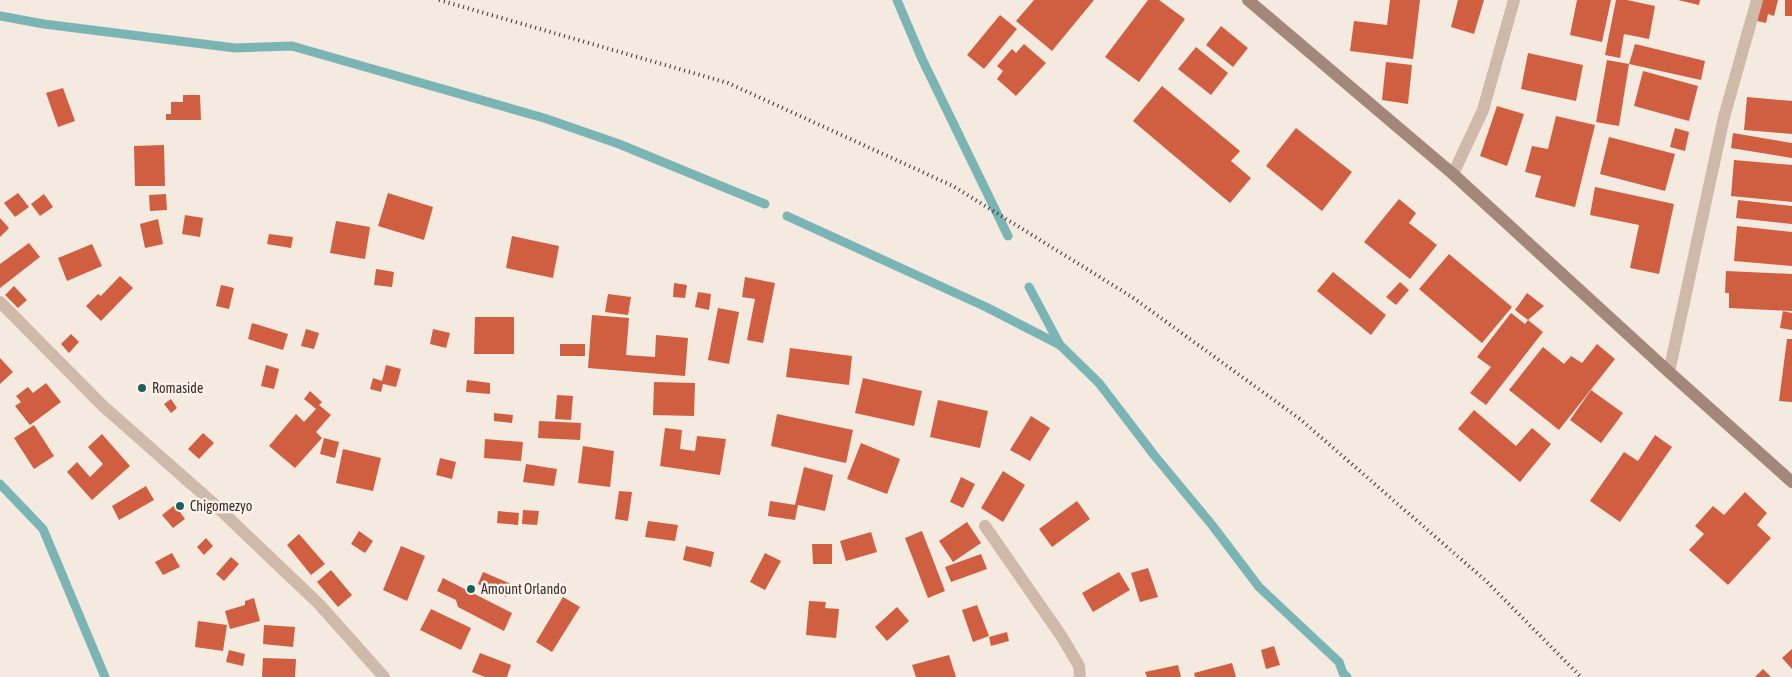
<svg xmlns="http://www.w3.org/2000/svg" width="1792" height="677" font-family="'Asap Condensed',sans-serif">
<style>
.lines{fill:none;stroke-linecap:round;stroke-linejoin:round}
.stream{stroke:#7ab4b5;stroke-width:9}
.building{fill:#d05f41}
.street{stroke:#cfb9a9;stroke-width:12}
.secondary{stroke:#a3877a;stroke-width:12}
.rail{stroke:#3b2e29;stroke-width:4;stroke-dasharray:1 4;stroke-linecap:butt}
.poi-dot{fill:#1a5f61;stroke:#fcf4ec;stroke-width:2}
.labels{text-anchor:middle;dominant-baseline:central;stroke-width:5;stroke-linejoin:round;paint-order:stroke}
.poi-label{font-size:14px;fill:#3b2e29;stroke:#fcf4ec;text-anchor:start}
</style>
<rect width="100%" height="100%" fill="#f5eadf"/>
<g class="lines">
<g class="stream">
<polyline points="897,0 922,59 1008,236"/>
<polyline points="0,16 44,24 235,48 292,46 544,118 619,144 765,204"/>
<polyline points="787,216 986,307 1060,345"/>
<polyline points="1029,287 1060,345 1099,383 1154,455 1212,525 1259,587 1339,662 1343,673 1347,677"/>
<polyline points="0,484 43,529 105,677"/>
</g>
</g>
<g class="building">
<polygon points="1034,0 1094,0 1052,51 1016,21"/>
<polygon points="1148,0 1159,0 1185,19 1139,82 1105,57"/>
<polygon points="1390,0 1420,0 1413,59 1350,51 1354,21 1387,25"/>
<polygon points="1458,0 1484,0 1474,34 1451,27"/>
<polygon points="1577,0 1611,0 1602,42 1570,35"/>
<polygon points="1616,0 1627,0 1655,6 1649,39 1624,34 1620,58 1605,55"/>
<polygon points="1678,0 1700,0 1699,5"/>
<polygon points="1761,0 1778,0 1774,16 1768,14 1766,23 1757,21"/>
<rect x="1785" y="0" width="7" height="16"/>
<polygon points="1000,15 1017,29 984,69 967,55"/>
<polygon points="1221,26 1248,48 1233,67 1206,45"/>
<polygon points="1024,44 1046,63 1016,96 997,79 1003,71 997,66 1012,49 1016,53"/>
<polygon points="1635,44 1705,61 1701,80 1629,64"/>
<polygon points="1196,47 1228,73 1211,95 1178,69"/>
<polygon points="1528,53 1583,65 1576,101 1521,89"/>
<polygon points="1607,60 1629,64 1619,126 1596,122"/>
<polygon points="1386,62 1412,65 1408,104 1382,100"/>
<polygon points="1643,71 1698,86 1689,121 1634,106"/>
<polygon points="1162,86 1240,151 1231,161 1251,178 1230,203 1133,121"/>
<polygon points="63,88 75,121 58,127 46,93"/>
<polygon points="183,95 200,95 201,120 166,120 166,114 171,114 171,102 183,102"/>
<polygon points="1747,97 1792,101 1792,134 1744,130"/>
<polygon points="1497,106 1524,114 1507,166 1480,156"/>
<polygon points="1556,116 1595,125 1575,207 1535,197 1541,176 1525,172 1532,146 1548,149"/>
<polygon points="1296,128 1352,172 1322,211 1266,166"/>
<polygon points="1675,128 1689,132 1685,151 1670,147"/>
<polygon points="1733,133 1792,143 1792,158 1731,148"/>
<polygon points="1609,137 1675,154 1665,191 1600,174"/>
<polygon points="164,145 165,186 135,186 134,146"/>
<polygon points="1734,160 1792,165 1792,202 1731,196"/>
<polygon points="1595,187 1674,204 1659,274 1630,268 1639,225 1590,215"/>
<polygon points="18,193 29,207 15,217 4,203"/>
<polygon points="388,193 433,207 424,240 378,226"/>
<polygon points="44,194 53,207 40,216 31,204"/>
<polygon points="166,194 167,210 150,211 149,195"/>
<polygon points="1399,199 1416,213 1409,223 1437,245 1410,279 1364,242"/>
<polygon points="1738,200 1792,206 1792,224 1736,218"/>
<polygon points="185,215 203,218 200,237 182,234"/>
<polygon points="0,218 9,228 0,237"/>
<polygon points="158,219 163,244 145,248 140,224"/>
<polygon points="336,221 370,227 365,259 330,253"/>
<polygon points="1737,226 1792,232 1792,266 1734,261"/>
<polygon points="269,234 293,237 291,248 267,244"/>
<polygon points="512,236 559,246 553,278 506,268"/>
<polygon points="29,243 40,257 0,288 0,264"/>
<polygon points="92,244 102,266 67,281 58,258"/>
<polygon points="1449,254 1512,307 1482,343 1419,289"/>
<polygon points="376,269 394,272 392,287 374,285"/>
<polygon points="1726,271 1792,274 1792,311 1729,308 1729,293 1725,293"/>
<polygon points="1333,272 1386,315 1371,335 1317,291"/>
<polygon points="120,276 133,288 101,321 86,306 98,294 101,296"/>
<polygon points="745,277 775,283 763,343 747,340 755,299 742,297"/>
<polygon points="1400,282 1409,290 1396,305 1386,297"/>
<polygon points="674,283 687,285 685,298 673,297"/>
<polygon points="221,285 234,288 229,309 216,306"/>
<polygon points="14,286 27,300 18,308 5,295"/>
<polygon points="698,292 711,294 709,310 695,307"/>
<polygon points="1527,293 1544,306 1528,320 1515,310"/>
<polygon points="608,294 631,297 628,315 605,312"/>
<polygon points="718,308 739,312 729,364 708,360"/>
<polygon points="1783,311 1792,313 1792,330 1780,328"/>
<polygon points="1511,313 1525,324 1528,320 1543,332 1486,405 1470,393 1491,367 1477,357"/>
<polygon points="592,315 629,318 626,355 655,357 656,335 688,338 685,376 588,368"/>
<polygon points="475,317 514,317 514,354 474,354"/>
<polygon points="252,323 288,334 283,350 248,339"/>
<polygon points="306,329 319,333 314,349 301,346"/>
<polygon points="433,329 450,333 446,348 430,344"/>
<polygon points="71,334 79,342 69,353 61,344"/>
<polygon points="1787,339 1792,339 1792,402 1779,401"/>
<rect x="560" y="344" width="25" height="12"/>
<polygon points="1597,344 1615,359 1559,430 1509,390 1543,347 1564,364 1571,356 1582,363"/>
<polygon points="790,348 852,356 849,385 786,377"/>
<polygon points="0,358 13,372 0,384"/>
<polygon points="266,365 279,369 274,389 261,386"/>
<polygon points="386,365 401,369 396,387 383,384 381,392 370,389 373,378 382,381"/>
<polygon points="863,378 922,391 914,426 855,413"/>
<polygon points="467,380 490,383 490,394 466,392"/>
<polygon points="654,382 695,383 694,416 653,415"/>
<polygon points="46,383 61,402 30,425 15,406 21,402 16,396 28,387 33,393"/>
<polygon points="1591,390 1623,413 1601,443 1570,420"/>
<polygon points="310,391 322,402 319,405 331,415 316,432 322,438 295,468 269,446 296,414 304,422 316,409 304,399"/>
<polygon points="557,395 573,396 571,420 555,419"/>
<polygon points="171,399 177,408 171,413 164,404"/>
<polygon points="938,400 988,411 980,448 930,437"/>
<polygon points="1474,410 1516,446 1532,428 1551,444 1520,482 1458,429"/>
<polygon points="494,413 513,415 512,423 494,421"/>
<polygon points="777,414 853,430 846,463 771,446"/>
<polygon points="1031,416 1050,428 1030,461 1010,450"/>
<polygon points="539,421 581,423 580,440 538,438"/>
<polygon points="34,425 54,456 34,469 14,438"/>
<polygon points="665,428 682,430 680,449 695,451 697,436 726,439 720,475 660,466"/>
<polygon points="203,433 214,443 199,459 188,449"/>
<polygon points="102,434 130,466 92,500 67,472 77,462 90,477 103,464 88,447"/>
<polygon points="1655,435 1672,447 1620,522 1590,501 1624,452 1638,461"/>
<polygon points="324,438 339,442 335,458 320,454"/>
<polygon points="485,439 523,442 521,461 484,458"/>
<polygon points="861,443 900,459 887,494 847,479"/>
<polygon points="583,446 614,451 610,487 578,483"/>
<polygon points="343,449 381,458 373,491 336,483"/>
<polygon points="440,458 456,462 452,479 436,475"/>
<polygon points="526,464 557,469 554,486 523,482"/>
<polygon points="804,467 833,475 825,511 798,505 795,520 768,516 770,501 795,505"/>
<polygon points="1003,471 1025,485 1003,522 981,508"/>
<polygon points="961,477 975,484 963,508 950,502"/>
<polygon points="146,486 154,500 119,520 112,506"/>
<polygon points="619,491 632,492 628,521 615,519"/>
<polygon points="1745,492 1767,513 1757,525 1771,538 1728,585 1689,550 1704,534 1695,526 1713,506 1724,515"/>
<polygon points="1077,501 1090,519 1052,547 1039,529"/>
<polygon points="175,505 185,519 173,528 162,515"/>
<polygon points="523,510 539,511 537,525 522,524"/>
<polygon points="498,511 519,513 518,525 497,523"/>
<polygon points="648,521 678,525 675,541 645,537"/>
<polygon points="967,522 981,543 953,562 939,541"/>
<polygon points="359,531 373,541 365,553 351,544"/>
<polygon points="922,531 945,591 928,598 905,538"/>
<polygon points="871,532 877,552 846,561 840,541"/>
<polygon points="299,534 325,564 311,575 287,545"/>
<polygon points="206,538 213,546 204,555 197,547"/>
<polygon points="812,544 832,544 832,564 813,564"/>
<polygon points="401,546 425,556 407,601 383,590"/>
<polygon points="686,546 714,552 711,567 683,560"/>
<polygon points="172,553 180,567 163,575 155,562"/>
<polygon points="765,553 781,561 765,590 750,582"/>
<polygon points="981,554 987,569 951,582 945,567"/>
<polygon points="231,557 239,564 224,581 216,574"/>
<polygon points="1148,568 1158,597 1140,602 1131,573"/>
<polygon points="331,570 352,595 338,607 317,582"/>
<polygon points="483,572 511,584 506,597 478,584"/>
<polygon points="1119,572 1130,590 1093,612 1082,593"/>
<polygon points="443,578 512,613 504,631 458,607 456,600 437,591"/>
<polygon points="563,597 580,607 552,652 536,642"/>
<polygon points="254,598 260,621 230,629 225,611 245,605 245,601"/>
<polygon points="809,601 826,602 825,608 839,609 836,638 806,635"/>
<polygon points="977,605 989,636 973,642 962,610"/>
<polygon points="897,607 909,621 887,641 875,627"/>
<polygon points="431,609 471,628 461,650 420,630"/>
<polygon points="198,621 227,625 223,651 195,647"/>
<polygon points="264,625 295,627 293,647 263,644"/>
<polygon points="1007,632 1009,641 991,646 989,637"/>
<polygon points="1274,646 1280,665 1266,669 1261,650"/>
<polygon points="1792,649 1792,669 1782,658"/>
<polygon points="229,650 245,654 243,666 226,662"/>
<polygon points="480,653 511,665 507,677 485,677 472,672"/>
<polygon points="949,655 956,677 916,677 912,665"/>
<polygon points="263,658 296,659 295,677 262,677"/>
<polygon points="1232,663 1236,677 1195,677 1194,673"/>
<polygon points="1178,665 1181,677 1147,677 1145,672"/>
<polygon points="1763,669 1771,677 1755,677"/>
</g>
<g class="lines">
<g class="street">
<polyline points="1453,174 1483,110 1514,0"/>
<polyline points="0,302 103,406 214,504 319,604 384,677"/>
<polyline points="1669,372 1724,117 1757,0"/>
<polyline points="985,526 1062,637 1079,666 1080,677"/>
</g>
<polyline class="secondary" points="1248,0 1453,174 1669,372 1792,482"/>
<polyline class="rail" points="439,0 728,83 953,186 1132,297 1300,419 1485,580 1581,677"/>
</g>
<g class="poi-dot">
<circle cx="142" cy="388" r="5"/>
<circle cx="180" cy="506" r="5"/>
<circle cx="471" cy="589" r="5"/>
</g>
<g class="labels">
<g class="poi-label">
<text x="152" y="388">Romaside</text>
<text x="190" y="506">Chigomezyo</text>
<text x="481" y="589">Amount Orlando</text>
</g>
</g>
</svg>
